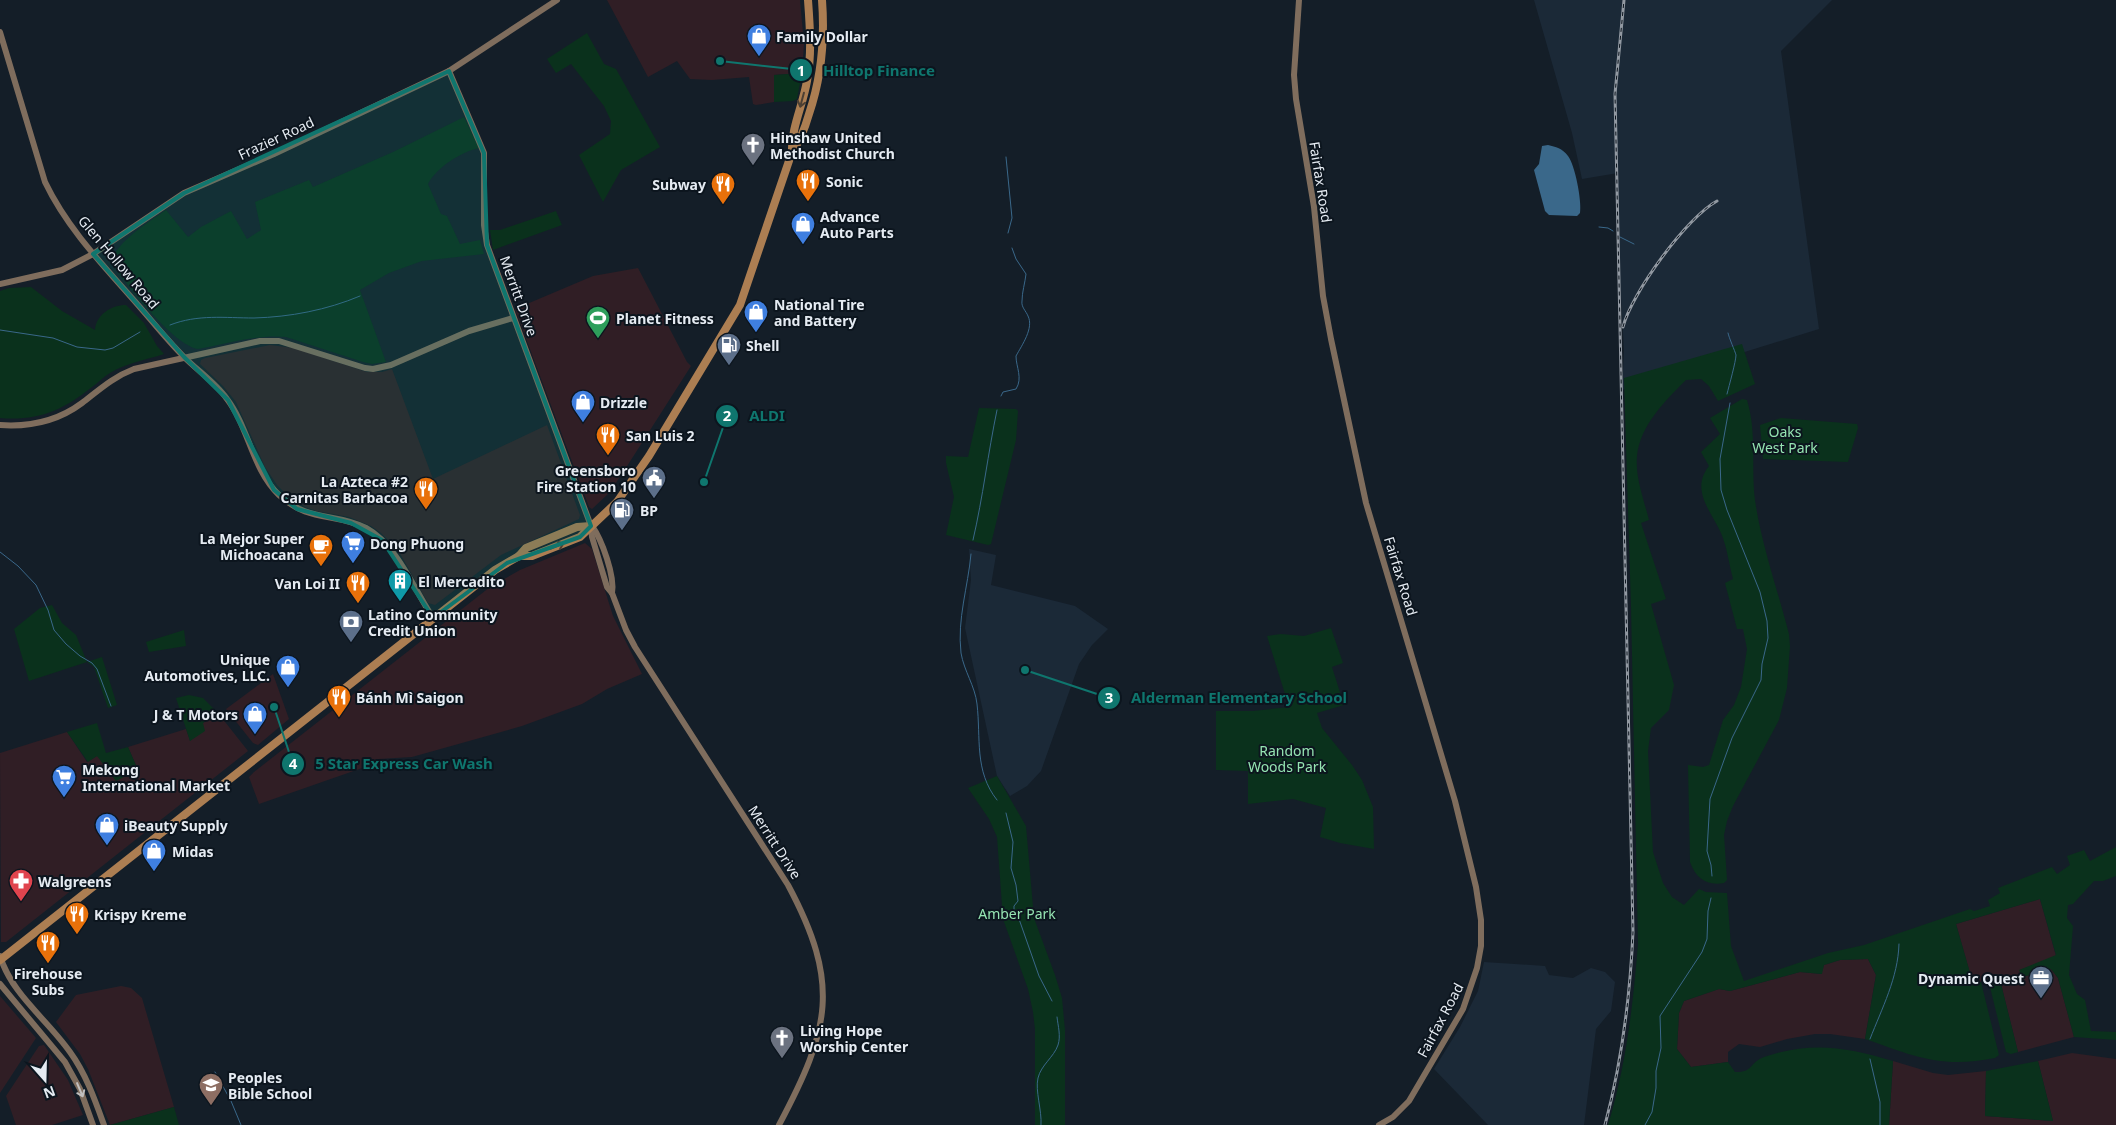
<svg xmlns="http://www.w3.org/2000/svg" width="2116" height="1125" font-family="'Noto Sans',sans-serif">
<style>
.commercial{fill:#301e25}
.built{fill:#1b2937}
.green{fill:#0a311c}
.water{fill:#3a688a}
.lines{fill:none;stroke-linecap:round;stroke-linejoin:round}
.stream{stroke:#3a688a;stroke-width:1}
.secondary{stroke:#7f6d5d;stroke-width:6}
.primary{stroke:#ac7e52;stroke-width:8}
.rail-casing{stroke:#9299a2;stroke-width:3}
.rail{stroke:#0c151e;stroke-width:1;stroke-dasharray:4;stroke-linecap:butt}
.oneway{stroke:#4c3f33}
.oneway2{stroke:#c1bfbe}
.marked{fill:#0f766e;fill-opacity:0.2;stroke:#0f766e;stroke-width:4;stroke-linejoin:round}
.labels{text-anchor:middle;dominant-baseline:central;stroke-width:4;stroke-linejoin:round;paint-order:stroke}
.poi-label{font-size:14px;font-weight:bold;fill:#e5ebf2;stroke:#0c151e;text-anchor:start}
.street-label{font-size:14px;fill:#e5ebf2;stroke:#0c151e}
.park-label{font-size:14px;fill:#95e4b2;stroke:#0c151e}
.leader{fill:none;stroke:#0f766e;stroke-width:2}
.callout-dot{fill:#0f766e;stroke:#0c151e;stroke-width:2}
.mark-label{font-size:15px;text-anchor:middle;font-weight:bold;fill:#fff}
.callout-label{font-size:15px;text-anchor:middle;font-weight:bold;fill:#0f766e;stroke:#0c151e;stroke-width:4;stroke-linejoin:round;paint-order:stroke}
</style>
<rect width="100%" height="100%" fill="#141e28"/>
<g class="commercial">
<polygon points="607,0 800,0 804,44 802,73 774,75 774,102 756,105 753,104 749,77 712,80 690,79 677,61 648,77"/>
<polygon points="638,268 687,362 691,366 622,474 609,493 592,509 589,507 515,309 593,276"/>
<polygon points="270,345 294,348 367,372 382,372 392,369 433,479 547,425 580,515 579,519 501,555 435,605 428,603 398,550 381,533 371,526 349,517 317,511 305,507 285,493 277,485 265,467 236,402 223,386 200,364 201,360 205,358"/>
<polygon points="585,543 592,549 613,616 642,674 607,689 582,704 522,726 412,757 379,759 368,766 259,804 249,777 254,772 490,587 520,570"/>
<polygon points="273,674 289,719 258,745 253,743 226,709"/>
<polygon points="218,713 248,751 6,942 1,942 0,753 67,732 87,762 97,756 138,770 128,747 186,729 190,741 203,723"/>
<polygon points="2040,899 2056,956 2020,970 2022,977 2051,969 2058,978 2074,1037 2018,1052 1999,976 1973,984 1956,924"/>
<polygon points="1868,959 1876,975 1865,1039 1830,1034 1815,1034 1787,1039 1760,1047 1739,1044 1728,1052 1728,1062 1691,1067 1677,1049 1679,1013 1684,1001 1719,989 1730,991 1800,972 1821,974 1824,965 1840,960"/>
<polygon points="121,986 131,988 142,998 174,1107 110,1125 88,1069 80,1054 56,1022 76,995"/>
<polygon points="0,996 36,1038 0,1093"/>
<polygon points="44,1045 68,1080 83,1115 52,1125 16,1125 6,1096 39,1046"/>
<polygon points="2072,1053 2116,1059 2116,1125 1889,1125 1893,1061 1933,1073 1948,1075 1986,1071 1985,1116 2053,1121 2038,1061"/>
</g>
<g class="built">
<polygon points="1534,0 1832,0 1781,51 1819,329 1622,390 1624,351 1619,262 1618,173 1582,179 1572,133"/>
<polygon points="969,549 996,555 991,585 1075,606 1108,629 1092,645 1079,664 1041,771 1027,786 1010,796 997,776 965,628 971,580"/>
<polygon points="1484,962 1545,966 1549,975 1573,978 1591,968 1605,972 1615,982 1611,1011 1596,1029 1584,1125 1488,1125 1434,1069 1460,1027 1478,991"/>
</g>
<g class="green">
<polygon points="587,33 604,64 616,69 660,147 621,170 603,202 579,155 610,134 611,121 604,106 571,64 556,73 547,59"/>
<polygon points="802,73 797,99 793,101 774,102 774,75"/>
<path d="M464,117L479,148C461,152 437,167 428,184L441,214L447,216L460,244L480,240L484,254L422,261L389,273L360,290L386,362L372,364L363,362L286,337C257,334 227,344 198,349C173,345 129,286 112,265C111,244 151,221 166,210L188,237L201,227L231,211L247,239L261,230L255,202L309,180L313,187L393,152Z"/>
<polygon points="556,211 562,225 493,250 490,230 500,230"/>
<path d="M31,287L62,311L95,330C96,315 111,305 126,305L144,323L157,346L164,354C146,360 126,363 110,373C103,377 98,383 92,387C62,411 38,421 0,418V291L9,288Z"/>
<path d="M1742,344L1755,384L1718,401L1709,386L1701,379L1686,380C1666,400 1640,425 1637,456C1635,477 1644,500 1649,520L1641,523L1666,599L1651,604L1674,685L1669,710L1651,728L1648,751L1653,852L1663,883L1672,897L1684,905L1699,889L1706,892L1727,893L1731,946L1744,981L1828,953L1864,945L1970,909L1974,911L1990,906L1988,900L2000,893L1998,888L2052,867L2057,874L2070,865L2067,856L2084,850L2090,861L2116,847V876L2103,881H2094L2073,904L2068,905L2067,918L2073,926L2069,975L2077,994L2085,1000L2091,1031L2116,1032V1040L2074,1037L2058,978L2051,969L2022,977L2019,970L2056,955L2040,899L1956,924L1973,983L1981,982L1999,1055L1995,1058C1941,1069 1914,1056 1865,1039L1876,975L1868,959L1840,960L1824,965L1822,974L1800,972L1730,991L1719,989L1684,1001L1679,1013L1677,1049L1691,1067L1728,1062L1735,1072C1753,1073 1750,1062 1764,1057C1811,1041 1847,1047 1893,1061L1889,1125H1608C1626,1066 1633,1006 1638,944L1631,607L1624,378Z"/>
<path d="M1742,399L1747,400C1757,433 1751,466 1755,500C1761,543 1778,591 1789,634L1790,646L1787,688L1779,720L1733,806L1727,821L1724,835L1727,880L1724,883C1707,886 1696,879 1690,862L1688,765L1703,767L1709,765L1723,720L1734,705L1741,687L1747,649L1743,629H1737L1725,583L1733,579C1729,564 1727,547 1721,533C1711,511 1690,490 1709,466L1701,452L1720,434L1710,418Z"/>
<polygon points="979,408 1016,409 1018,411 1016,440 991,544 988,545 946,535 954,497 946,463 946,456 968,457"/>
<polygon points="1781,418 1857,424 1858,428 1848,462 1763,459 1760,425"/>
<polygon points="52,605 62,623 76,635 87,662 102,657 117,705 108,708 94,667 87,662 29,681 14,629 40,608"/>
<polygon points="1331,628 1343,663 1332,667 1344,705 1317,713 1322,728 1352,765 1362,780 1373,807 1374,849 1340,843 1320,837 1326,808 1293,799 1248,804 1248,771 1216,770 1216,711 1253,711 1289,707 1267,636 1281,634 1304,636"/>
<polygon points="184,630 186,646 149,652 146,642"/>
<polygon points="189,695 203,698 218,713 203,723 205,731 190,741 176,698"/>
<polygon points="97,723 106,753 128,747 138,770 116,781 97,756 88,762 67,732"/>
<polygon points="997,776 1026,826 1034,918 1055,975 1062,998 1065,1030 1065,1125 1035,1125 1035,1029 1033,1012 1028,989 1003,919 997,837 989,819 968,788"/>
<polygon points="1999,976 2018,1052 2011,1054 2006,1052 1988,979"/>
<polygon points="2038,1061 2053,1121 1985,1116 1986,1071"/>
<polygon points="174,1107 179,1125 110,1125"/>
</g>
<path class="water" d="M1548,145C1556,147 1562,148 1568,156C1575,165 1582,201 1580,213L1577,216L1549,215L1545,211L1534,170L1539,164L1542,146Z"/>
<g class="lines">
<g class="stream">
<polyline points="1006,157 1012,218 1008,233"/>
<polyline points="1599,227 1608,228 1613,231"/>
<polyline points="1620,237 1634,244"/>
<path d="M170,325C198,314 225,318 254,318C290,317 327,310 360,296"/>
<polyline points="0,330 53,338 77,347 105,350 113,348 140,332"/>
<path d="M1727,394C1729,386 1736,361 1736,355C1735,351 1729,338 1728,333"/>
<path d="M1001,396L1003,392L1016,389C1023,378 1016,367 1016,356C1022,345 1034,328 1028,316C1026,311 1021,307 1022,301C1022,292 1025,283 1026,274L1016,259L1012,248"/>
<path d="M973,540C983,497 988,453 997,410"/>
<polyline points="0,552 18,566 36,585 48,610 54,630 66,644 80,656 92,663 97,669 111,706"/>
<path d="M971,554C968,587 957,619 961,653C964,671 975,686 977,704C981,738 974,771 997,800"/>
<polyline points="1006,813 1013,842 1011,868 1016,885 1018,901 1014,906 1014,912 1019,919 1039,976 1052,1001"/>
<polyline points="1712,876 1711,865 1707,851 1710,799 1732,738 1761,680 1762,664 1768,638 1767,621 1760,592 1727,510 1721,490 1720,459 1730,403"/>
<path d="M1870,1039C1882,1008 1898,978 1899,944"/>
<polyline points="1870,1059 1880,1102 1880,1125"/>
<polyline points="215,1072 231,1101 241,1125"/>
<path d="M1041,1125C1042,1110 1035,1091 1038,1078C1041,1065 1054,1057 1058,1045C1061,1036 1058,1026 1057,1017"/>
<polyline points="1645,1125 1652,1112 1656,1088 1656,1071 1661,1048 1660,1016 1702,952 1707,939 1708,911 1711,898"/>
</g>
<g class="secondary">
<polyline points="1299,0 1294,75 1296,99 1314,207 1323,296 1331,339 1366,503 1455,801 1476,887 1481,920 1481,946 1477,968 1463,1009 1409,1101 1393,1117 1379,1125"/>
<path d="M0,32L45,182C66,226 100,262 131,297C149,317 165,338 184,357C198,371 216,383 227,399C249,428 252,469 279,495C309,523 335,512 366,528C397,545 414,589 433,618"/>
<path d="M449,71L484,153V225L487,245L591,526L592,537L607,587L612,593L626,630L635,647L788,885C841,984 830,1029 779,1125"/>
<polyline points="0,284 62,270 93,254 184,193 274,154 449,71 557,0"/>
<path d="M0,425C29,427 58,421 82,403C99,390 113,377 134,369L260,341H279L365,368L373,369L391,365L469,331L513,318"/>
<path d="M592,526C602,540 615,576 612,593"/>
<path d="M0,956C12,995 47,1019 70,1052C86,1074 95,1100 104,1125"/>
<polyline points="0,984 65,1062 80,1089 93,1125"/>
</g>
<g class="primary">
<path d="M792,152C791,128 803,105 807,81C812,54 810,27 808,0"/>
<path d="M519,556H532L580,537L617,502L649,456L740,305L792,152C801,140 805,128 809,114C822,76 825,40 822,0"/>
<polyline points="0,960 495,570 519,556 526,548 577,527 591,526"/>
</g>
<defs>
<g id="rail">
<path d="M1623,327C1631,294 1687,217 1717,201"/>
<path d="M1605,1125C1622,1061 1630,998 1633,932L1615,94L1624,0"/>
</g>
</defs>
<use href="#rail" class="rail-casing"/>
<use href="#rail" class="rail"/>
</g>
<defs><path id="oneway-shaft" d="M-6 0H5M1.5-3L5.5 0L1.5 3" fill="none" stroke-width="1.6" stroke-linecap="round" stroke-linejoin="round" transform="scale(1.25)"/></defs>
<g class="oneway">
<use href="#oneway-shaft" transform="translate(802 100) rotate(105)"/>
<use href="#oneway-shaft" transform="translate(557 546) rotate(-22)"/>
</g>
<use class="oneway2" href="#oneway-shaft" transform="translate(80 1090) rotate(67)"/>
<path class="marked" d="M449,71L484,153L487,245L591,526L580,537L507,563L433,618L382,540L351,523L297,509L274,490L228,400L184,357L93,254L184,193Z"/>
<defs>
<symbol id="shop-pin" viewBox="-11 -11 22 30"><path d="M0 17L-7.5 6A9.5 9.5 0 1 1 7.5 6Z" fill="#3f7fe0" stroke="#0c151e"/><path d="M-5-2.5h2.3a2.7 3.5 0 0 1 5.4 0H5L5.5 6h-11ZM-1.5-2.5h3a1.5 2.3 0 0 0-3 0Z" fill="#fff"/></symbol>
<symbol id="church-pin" viewBox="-11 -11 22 30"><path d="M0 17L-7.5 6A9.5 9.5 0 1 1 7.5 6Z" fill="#6b7280" stroke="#0c151e"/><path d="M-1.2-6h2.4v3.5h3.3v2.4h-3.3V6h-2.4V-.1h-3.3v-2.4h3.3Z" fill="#fff"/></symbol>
<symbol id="restaurant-pin" viewBox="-11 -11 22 30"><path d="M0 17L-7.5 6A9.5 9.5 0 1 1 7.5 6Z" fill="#e8710a" stroke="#0c151e"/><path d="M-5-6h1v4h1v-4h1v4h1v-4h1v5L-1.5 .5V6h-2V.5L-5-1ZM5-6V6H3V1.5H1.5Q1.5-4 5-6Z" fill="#fff"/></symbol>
<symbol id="stadium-pin" viewBox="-11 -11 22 30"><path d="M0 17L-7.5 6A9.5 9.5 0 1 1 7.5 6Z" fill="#2e9e5b" stroke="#0c151e"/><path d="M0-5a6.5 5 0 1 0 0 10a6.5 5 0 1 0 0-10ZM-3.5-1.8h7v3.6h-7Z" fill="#fff"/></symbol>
<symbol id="fuel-pin" viewBox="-11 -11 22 30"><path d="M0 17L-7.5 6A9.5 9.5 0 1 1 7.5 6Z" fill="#5c6f8a" stroke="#0c151e"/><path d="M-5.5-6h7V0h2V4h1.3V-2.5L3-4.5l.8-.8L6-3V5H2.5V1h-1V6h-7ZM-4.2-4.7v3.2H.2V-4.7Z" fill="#fff"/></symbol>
<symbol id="civic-pin" viewBox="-11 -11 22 30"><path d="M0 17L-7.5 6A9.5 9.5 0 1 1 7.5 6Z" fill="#5c6f8a" stroke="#0c151e"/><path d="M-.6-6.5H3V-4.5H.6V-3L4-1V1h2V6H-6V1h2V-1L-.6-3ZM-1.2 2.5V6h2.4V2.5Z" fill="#fff"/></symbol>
<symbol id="supermarket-pin" viewBox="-11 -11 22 30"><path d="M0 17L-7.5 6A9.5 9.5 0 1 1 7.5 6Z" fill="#3f7fe0" stroke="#0c151e"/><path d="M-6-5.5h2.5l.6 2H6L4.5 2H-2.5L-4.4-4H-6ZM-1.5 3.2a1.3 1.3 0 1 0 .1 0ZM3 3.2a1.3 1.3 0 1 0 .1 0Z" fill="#fff"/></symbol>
<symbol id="cafe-pin" viewBox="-11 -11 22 30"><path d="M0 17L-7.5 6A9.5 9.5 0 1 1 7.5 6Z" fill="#e8710a" stroke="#0c151e"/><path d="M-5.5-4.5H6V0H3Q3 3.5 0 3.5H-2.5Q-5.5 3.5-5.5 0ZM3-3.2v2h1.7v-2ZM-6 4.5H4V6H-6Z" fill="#fff"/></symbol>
<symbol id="building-pin" viewBox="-11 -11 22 30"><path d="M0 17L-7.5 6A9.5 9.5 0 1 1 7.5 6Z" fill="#0f9aa8" stroke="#0c151e"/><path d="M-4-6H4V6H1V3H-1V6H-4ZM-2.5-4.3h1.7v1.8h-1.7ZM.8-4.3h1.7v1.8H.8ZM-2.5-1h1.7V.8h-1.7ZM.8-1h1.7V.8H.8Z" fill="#fff"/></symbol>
<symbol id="bank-pin" viewBox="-11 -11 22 30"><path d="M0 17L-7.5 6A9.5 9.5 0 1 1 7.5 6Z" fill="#5c6f8a" stroke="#0c151e"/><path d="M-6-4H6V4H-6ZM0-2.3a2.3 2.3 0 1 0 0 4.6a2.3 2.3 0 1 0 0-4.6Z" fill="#fff"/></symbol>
<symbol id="pharmacy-pin" viewBox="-11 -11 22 30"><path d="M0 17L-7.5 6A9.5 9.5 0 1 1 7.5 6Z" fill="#e0444e" stroke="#0c151e"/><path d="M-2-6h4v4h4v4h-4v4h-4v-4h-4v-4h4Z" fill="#fff"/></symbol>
<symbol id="office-pin" viewBox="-11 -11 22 30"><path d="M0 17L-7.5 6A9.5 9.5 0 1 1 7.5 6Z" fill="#5c6f8a" stroke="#0c151e"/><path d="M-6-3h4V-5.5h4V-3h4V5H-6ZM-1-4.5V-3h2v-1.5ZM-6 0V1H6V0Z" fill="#fff"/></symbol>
<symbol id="school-pin" viewBox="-11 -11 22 30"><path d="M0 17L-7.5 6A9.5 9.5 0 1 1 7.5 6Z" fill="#8d6e63" stroke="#0c151e"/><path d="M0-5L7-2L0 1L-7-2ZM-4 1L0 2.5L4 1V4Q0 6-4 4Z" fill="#fff"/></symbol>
</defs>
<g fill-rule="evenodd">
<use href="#shop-pin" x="745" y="22" width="28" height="38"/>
<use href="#church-pin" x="739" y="131" width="28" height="38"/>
<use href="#restaurant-pin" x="794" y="167" width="28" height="38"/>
<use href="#restaurant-pin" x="709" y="170" width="28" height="38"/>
<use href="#shop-pin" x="789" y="210" width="28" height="38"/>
<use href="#shop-pin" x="742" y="298" width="28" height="38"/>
<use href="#stadium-pin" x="584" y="304" width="28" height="38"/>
<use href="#fuel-pin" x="715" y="331" width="28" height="38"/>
<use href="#shop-pin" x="569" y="388" width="28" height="38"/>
<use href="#restaurant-pin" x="594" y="421" width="28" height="38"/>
<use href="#civic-pin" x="640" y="464" width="28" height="38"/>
<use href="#restaurant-pin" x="412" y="475" width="28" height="38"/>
<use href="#fuel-pin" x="608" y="496" width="28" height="38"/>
<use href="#supermarket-pin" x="339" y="529" width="28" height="38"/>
<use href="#cafe-pin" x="307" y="532" width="28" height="38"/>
<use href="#building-pin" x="386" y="567" width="28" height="38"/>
<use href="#restaurant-pin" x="344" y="569" width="28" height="38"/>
<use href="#bank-pin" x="337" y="608" width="28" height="38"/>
<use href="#shop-pin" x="274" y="653" width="28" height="38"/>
<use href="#restaurant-pin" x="325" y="683" width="28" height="38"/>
<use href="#shop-pin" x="241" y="700" width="28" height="38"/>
<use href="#supermarket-pin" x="50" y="763" width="28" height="38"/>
<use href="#shop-pin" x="93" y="811" width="28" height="38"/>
<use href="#shop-pin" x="140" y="837" width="28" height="38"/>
<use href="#pharmacy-pin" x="7" y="867" width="28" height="38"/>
<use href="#restaurant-pin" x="63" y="900" width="28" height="38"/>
<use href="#restaurant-pin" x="34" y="929" width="28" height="38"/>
<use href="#office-pin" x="2027" y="964" width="28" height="38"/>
<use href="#church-pin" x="768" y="1024" width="28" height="38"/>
<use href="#school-pin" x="197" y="1071" width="28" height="38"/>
</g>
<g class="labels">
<g class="poi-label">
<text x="776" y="36">Family Dollar</text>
<text x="770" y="137">Hinshaw United<tspan x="770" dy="16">Methodist Church</tspan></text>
<text x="826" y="181">Sonic</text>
<text x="706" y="184" text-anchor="end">Subway</text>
<text x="820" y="216">Advance<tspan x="820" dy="16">Auto Parts</tspan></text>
<text x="774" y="304">National Tire<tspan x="774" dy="16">and Battery</tspan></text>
<text x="616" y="318">Planet Fitness</text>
<text x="746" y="345">Shell</text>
<text x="600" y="402">Drizzle</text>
<text x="626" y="435">San Luis 2</text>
<text x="636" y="470" text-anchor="end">Greensboro<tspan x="636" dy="16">Fire Station 10</tspan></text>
<text x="408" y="481" text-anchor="end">La Azteca #2<tspan x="408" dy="16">Carnitas Barbacoa</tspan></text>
<text x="640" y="510">BP</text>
<text x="304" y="538" text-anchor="end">La Mejor Super<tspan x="304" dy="16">Michoacana</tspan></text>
<text x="370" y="543">Dong Phuong</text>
<text x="418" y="581">El Mercadito</text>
<text x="340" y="583" text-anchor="end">Van Loi II</text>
<text x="368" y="614">Latino Community<tspan x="368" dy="16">Credit Union</tspan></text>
<text x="270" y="659" text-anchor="end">Unique<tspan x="270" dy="16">Automotives, LLC.</tspan></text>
<text x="356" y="697">Bánh Mì Saigon</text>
<text x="238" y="714" text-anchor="end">J &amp; T Motors</text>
<text x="82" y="769">Mekong<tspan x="82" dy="16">International Market</tspan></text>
<text x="124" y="825">iBeauty Supply</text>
<text x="172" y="851">Midas</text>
<text x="38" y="881">Walgreens</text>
<text x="94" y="914">Krispy Kreme</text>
<text x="48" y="973" text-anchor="middle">Firehouse<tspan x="48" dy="16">Subs</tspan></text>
<text x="2024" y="978" text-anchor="end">Dynamic Quest</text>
<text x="800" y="1030">Living Hope<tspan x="800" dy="16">Worship Center</tspan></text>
<text x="228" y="1077">Peoples<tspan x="228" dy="16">Bible School</tspan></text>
</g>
<g class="street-label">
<text transform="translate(276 138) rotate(-25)">Frazier Road</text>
<text transform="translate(1321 182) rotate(81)">Fairfax Road</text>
<text transform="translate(119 262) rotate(50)">Glen Hollow Road</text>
<text transform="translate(519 296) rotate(70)">Merritt Drive</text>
<text transform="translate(1401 576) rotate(73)">Fairfax Road</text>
<text transform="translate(775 842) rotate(57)">Merritt Drive</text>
<text transform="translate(1440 1020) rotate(-62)">Fairfax Road</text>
</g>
<g class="park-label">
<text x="1785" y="431">Oaks<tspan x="1785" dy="16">West Park</tspan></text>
<text x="1287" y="750">Random<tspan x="1287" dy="16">Woods Park</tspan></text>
<text x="1017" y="913">Amber Park</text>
</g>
</g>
<path class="leader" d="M720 61L801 70M704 482L727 416M1025 670L1109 698M274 707L293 764"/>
<g class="callout-dot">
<circle cx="720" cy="61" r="5"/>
<circle cx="704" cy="482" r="5"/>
<circle cx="1025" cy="670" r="5"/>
<circle cx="274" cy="707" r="5"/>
<circle cx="801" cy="70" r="12"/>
<circle cx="727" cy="416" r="12"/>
<circle cx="1109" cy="698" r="12"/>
<circle cx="293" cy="764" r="12"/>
</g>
<g class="mark-label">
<text x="801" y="76">1</text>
<text x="727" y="421">2</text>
<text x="1109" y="703">3</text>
<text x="293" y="769">4</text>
</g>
<g class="callout-label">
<text x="879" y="76">Hilltop Finance</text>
<text x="767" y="421">ALDI</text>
<text x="1239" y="703">Alderman Elementary School</text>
<text x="404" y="769">5 Star Express Car Wash</text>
</g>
<g transform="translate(45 1080) rotate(160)" stroke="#0c151e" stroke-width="4" paint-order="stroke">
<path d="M0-4L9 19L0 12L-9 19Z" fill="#e5ebf2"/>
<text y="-8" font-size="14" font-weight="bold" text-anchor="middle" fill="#e5ebf2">N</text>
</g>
</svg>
